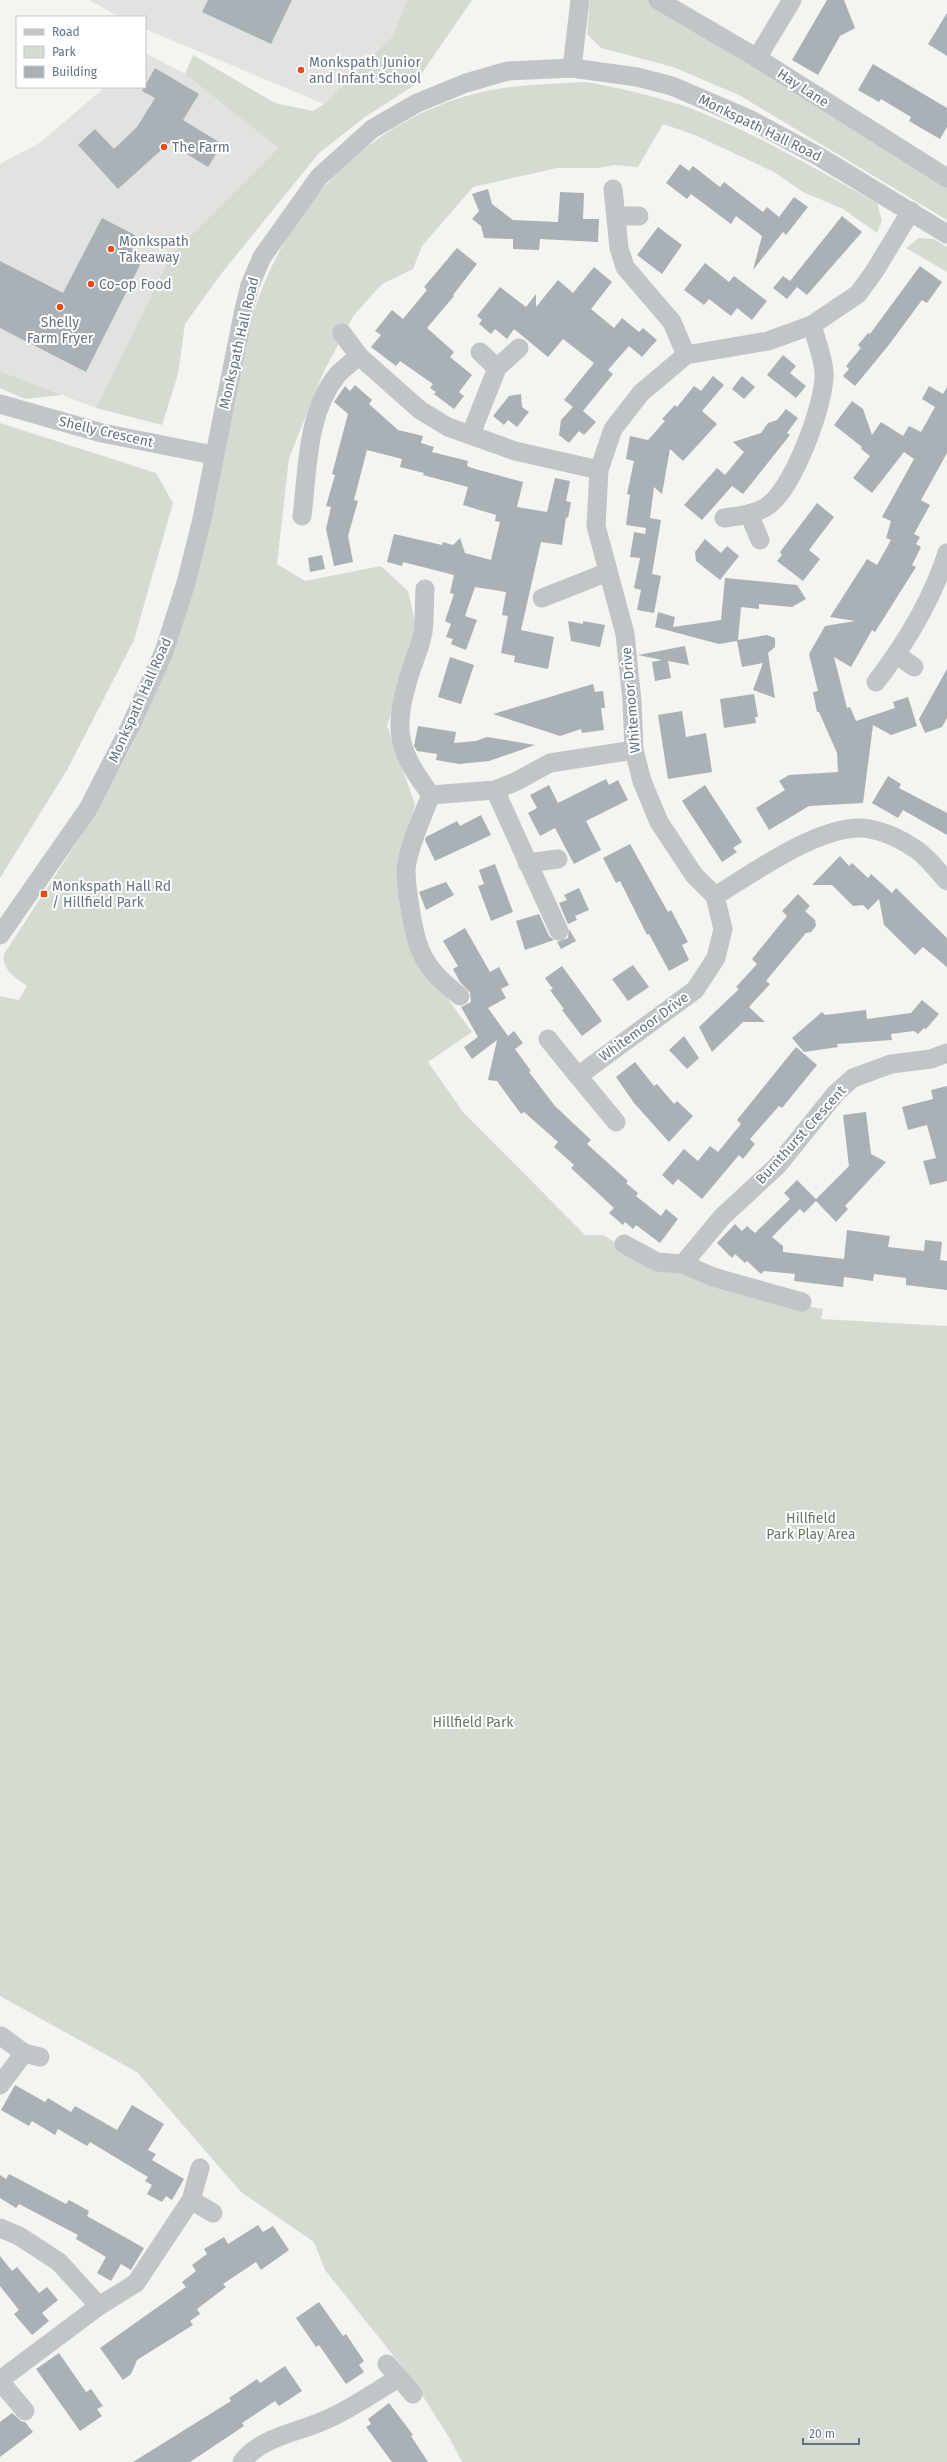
<svg xmlns="http://www.w3.org/2000/svg" width="947" height="2462" font-family="'Fira Sans',sans-serif">
<style>
.built{fill:#e2e3e1}
.green{fill:#d5dbd1}
.building{fill:#a9b1b6}
.lines{fill:none;stroke-linecap:round;stroke-linejoin:round}
.minor{stroke:#c1c5c8;stroke-width:19}
.poi-dot{fill:#e94c1a;stroke:#fff;stroke-width:1.5}
.labels{text-anchor:middle;dominant-baseline:central;stroke-width:4;stroke-linejoin:round;paint-order:stroke}
.poi-label{font-size:14px;fill:#627382;stroke:#fff;text-anchor:start}
.street-label{font-size:14px;fill:#627382;stroke:#fff}
.park-label{font-size:14px;fill:#657961;stroke:#fff}
</style>
<rect width="100%" height="100%" fill="#f4f4f0"/>
<g class="built">
<polygon points="89,0 407,0 393,36 324,104 145,29 145,17 120,17"/>
<polygon points="145,53 185,74 278,148 171,255 96,408 0,371 0,164 41,142 105,87 145,87"/>
</g>
<g class="green">
<polygon points="407,0 472,0 413,86 365,117 319,153 221,274 185,324 178,374 162,425 96,408 171,255 278,148 185,74 193,55 275,103 313,111 324,104 393,36"/>
<polygon points="590,0 648,0 947,186 947,220 739,95 673,67 601,48 587,34"/>
<path d="M587,82C619,88 650,95 681,105C750,129 813,168 877,203L882,220L877,233L843,209L803,192L774,172L695,135L663,124L638,167L614,165L598,168H557L473,187L422,246L413,269L382,284L354,315L324,371L289,458L277,564L305,581L381,566L408,591L417,631L387,726L415,804L400,881L415,954L472,1032L428,1062L463,1112L585,1235H603L657,1268L682,1271L766,1299L823,1309L821,1319L947,1326V2462H462L450,2439L412,2379L325,2270L314,2242L241,2192L137,2072L0,1996V996L19,1000L27,986C16,978 1,969 4,954L94,816L127,755L154,697C176,608 199,520 221,432C232,392 241,350 254,311C288,206 370,119 478,93C514,84 551,84 587,82Z"/>
<polygon points="919,238 934,239 947,247 947,272 906,248"/>
<polygon points="0,371 62,395 25,399 0,388"/>
<polygon points="0,423 156,473 173,503 134,640 67,770 0,878"/>
</g>
<g class="building">
<polygon points="208,0 292,0 271,44 202,12"/>
<polygon points="827,0 844,0 855,28 840,36 818,75 792,60"/>
<polygon points="947,13 947,56 928,44"/>
<polygon points="873,64 947,108 947,127 940,139 909,121 911,117 881,99 879,102 858,90"/>
<polygon points="155,68 199,94 183,120 222,144 208,167 169,143 118,189 78,145 95,129 114,149 137,127 155,98 142,91"/>
<polygon points="680,164 689,171 693,166 720,187 724,182 763,212 767,207 779,217 794,197 808,207 786,235 783,232 753,270 762,236 736,216 731,224 691,194 687,199 666,183"/>
<polygon points="488,189 492,204 513,220 558,222 560,192 584,193 583,219 599,219 598,242 540,239 539,250 513,249 513,239 484,238 481,226 472,219 479,211 472,194"/>
<polygon points="842,216 862,232 807,295 797,287 787,299 773,288 783,276 790,281"/>
<polygon points="102,218 135,235 129,247 145,255 86,372 0,328 0,261 63,293"/>
<polygon points="658,227 682,245 662,274 637,255"/>
<polygon points="457,248 477,264 453,295 454,296 427,328 454,352 450,357 472,375 459,392 464,396 454,409 434,394 436,392 430,388 433,384 400,361 396,366 371,347 381,335 375,331 392,310 403,319 427,290 424,287"/>
<polygon points="705,263 729,282 734,276 767,301 752,320 737,308 731,316 709,299 704,305 684,290"/>
<polygon points="920,266 942,282 927,303 922,300 888,346 855,386 843,376 849,369 846,366 861,348 858,345 868,333 870,334"/>
<polygon points="594,267 612,282 591,309 614,328 622,318 639,332 643,328 657,340 642,357 629,346 608,370 613,374 583,411 596,422 584,435 579,431 569,443 559,435 561,420 573,407 564,400 594,363 563,339 548,357 514,329 507,339 495,329 491,334 479,324 482,320 477,316 500,287 526,307 536,294 536,307 558,280 573,293"/>
<polygon points="783,355 796,366 790,373 806,386 796,398 767,375"/>
<polygon points="713,376 724,385 702,411 717,424 683,461 670,449 662,494 654,487 650,518 661,520 652,574 661,576 654,613 637,610 641,590 634,588 640,558 630,557 634,532 645,534 646,528 626,525 630,495 627,494 634,461 626,459 630,436 648,440 665,421 662,419 675,405 677,407 694,386 701,391"/>
<polygon points="742,376 755,387 744,399 732,389"/>
<polygon points="355,385 372,400 369,404 398,430 423,436 421,443 434,447 432,452 468,461 467,466 472,468 523,482 517,507 547,512 555,478 570,481 566,501 571,502 568,518 566,517 562,545 541,542 521,630 554,637 548,669 514,662 515,656 501,653 508,616 502,615 506,592 475,587 465,616 477,620 466,650 451,644 453,639 446,637 451,624 445,621 454,594 450,593 454,575 403,562 402,566 387,562 394,534 442,545 443,542 453,545 460,538 465,553 491,560 500,522 495,521 496,515 463,505 468,487 423,475 424,473 400,467 402,459 367,450 354,500 358,501 348,536 353,562 334,566 326,529 331,507 326,506 335,475 332,474 348,414 334,402 345,386 350,391"/>
<polygon points="929,386 943,394 947,387 947,453 921,500 930,505 914,534 920,537 916,544 921,547 912,565 916,567 875,632 872,630 851,667 834,657 847,708 850,707 856,721 895,708 893,702 908,697 917,726 891,735 873,725 863,803 809,806 769,830 756,808 785,790 779,781 789,775 838,772 837,753 819,712 817,712 813,692 818,691 809,654 825,626 855,621 830,617 867,559 877,565 891,540 886,538 891,521 882,517 914,459 904,452 872,493 853,478 870,456 861,449 862,447 834,425 852,401 863,409 872,435 881,422 903,436 909,426 921,432 935,407 922,399"/>
<polygon points="521,394 522,407 529,412 517,427 508,420 504,425 493,416 509,396"/>
<polygon points="786,409 798,418 787,433 790,435 743,494 732,486 702,520 684,505 717,468 725,475 744,452 733,442 761,433 768,423 777,420"/>
<polygon points="817,503 834,517 809,550 820,559 803,581 777,561 782,555 780,552"/>
<polygon points="705,539 721,553 727,546 739,556 720,580 696,561 695,552"/>
<polygon points="322,555 325,569 310,572 308,558"/>
<polygon points="725,578 797,585 806,599 792,607 759,604 759,609 741,607 738,640 767,635 775,638 775,647 768,653 775,698 753,690 763,663 742,667 737,641 719,644 655,627 658,612 675,617 673,627 721,620"/>
<polygon points="568,621 583,624 583,621 605,625 600,647 571,641"/>
<polygon points="685,646 689,665 668,661 671,678 655,681 652,662 662,660 638,655"/>
<polygon points="450,657 474,665 461,704 438,697"/>
<polygon points="947,669 947,718 942,727 925,733 919,719"/>
<polygon points="593,684 595,692 603,691 605,708 601,708 604,730 582,733 581,729 560,736 493,714"/>
<polygon points="754,694 758,717 755,717 756,723 724,728 720,699"/>
<polygon points="682,711 686,737 706,733 712,772 668,779 658,715"/>
<polygon points="418,726 456,732 454,743 476,741 487,737 535,745 489,761 459,764 436,760 437,754 417,751 414,746"/>
<polygon points="888,776 901,784 899,788 947,813 947,835 903,810 898,818 872,803"/>
<polygon points="606,779 609,785 618,780 628,800 586,821 601,850 574,864 555,828 540,836 528,813 537,808 530,795 549,785 558,803"/>
<polygon points="705,785 742,842 733,848 737,852 722,862 682,801"/>
<polygon points="481,815 491,835 435,861 425,840 426,837 457,821 460,826"/>
<polygon points="630,844 668,912 671,910 688,942 682,945 689,960 669,971 649,934 647,935 620,881 616,883 603,858"/>
<polygon points="840,856 849,866 852,863 868,878 871,874 892,893 896,888 947,938 947,967 923,947 915,955 884,925 879,899 868,910 863,905 853,906 832,885 812,885"/>
<polygon points="495,864 513,912 491,921 478,886 484,884 479,870"/>
<polygon points="446,882 454,895 426,910 419,892"/>
<polygon points="579,888 589,910 575,916 577,920 568,924 559,903 567,900 564,895"/>
<polygon points="798,894 810,906 805,911 815,920 816,926 811,932 806,933 785,958 766,981 770,984 749,1007 765,1022 743,1022 712,1052 699,1027 739,989 736,987 757,964 752,959 787,916 782,911"/>
<polygon points="539,914 549,936 554,940 525,950 516,921"/>
<polygon points="465,928 490,972 499,967 509,985 501,989 506,998 488,1008 508,1036 514,1031 523,1043 515,1049 531,1071 529,1072 555,1106 591,1140 587,1144 628,1181 626,1183 638,1193 636,1196 661,1216 666,1209 678,1219 660,1243 636,1225 633,1229 625,1222 623,1225 609,1213 614,1208 571,1168 574,1165 554,1147 558,1142 524,1112 521,1114 497,1081 488,1080 497,1040 472,1059 464,1047 478,1037 461,1007 471,1002 470,992 460,982 453,969 458,966 443,941"/>
<polygon points="569,929 576,941 561,949 557,942 568,938"/>
<polygon points="633,965 649,987 628,1001 612,979"/>
<polygon points="562,966 602,1021 582,1036 562,1010 564,1009 550,990 553,989 545,978"/>
<polygon points="922,1000 939,1014 926,1029 924,1028 918,1034 914,1031 891,1034 892,1040 837,1044 838,1047 804,1052 792,1038 822,1012 825,1015 866,1010 867,1019 911,1013"/>
<polygon points="684,1036 699,1058 687,1069 669,1050"/>
<polygon points="796,1047 817,1065 782,1108 779,1106 750,1139 755,1144 743,1159 739,1155 702,1199 678,1179 673,1185 662,1175 684,1149 698,1161 710,1146 718,1152 741,1124 737,1120"/>
<polygon points="635,1062 654,1086 657,1084 674,1104 677,1101 693,1116 669,1142 634,1103 616,1077"/>
<polygon points="947,1086 947,1181 930,1185 923,1161 936,1158 927,1125 908,1130 902,1107 933,1099 931,1090"/>
<polygon points="866,1112 871,1154 886,1162 845,1206 848,1209 836,1222 816,1201 804,1213 800,1209 772,1237 783,1246 783,1252 844,1259 847,1230 890,1236 888,1247 924,1251 925,1240 942,1242 940,1260 947,1261 947,1290 906,1285 906,1278 874,1274 873,1281 844,1277 843,1287 794,1281 795,1274 764,1271 761,1274 747,1261 745,1263 735,1254 732,1258 717,1243 735,1224 742,1231 747,1226 755,1233 790,1199 784,1193 797,1180 816,1199 849,1166 843,1115"/>
<polygon points="15,2085 45,2102 48,2098 71,2112 75,2106 117,2130 132,2105 164,2124 148,2150 156,2154 152,2160 184,2179 172,2200 166,2196 162,2202 147,2194 152,2185 145,2181 148,2177 90,2142 87,2146 58,2129 55,2135 32,2121 29,2126 1,2110"/>
<polygon points="9,2174 66,2204 69,2200 89,2211 87,2216 144,2248 131,2270 121,2264 111,2281 97,2273 106,2257 76,2239 78,2235 19,2204 16,2208 0,2198 0,2175 6,2179"/>
<polygon points="258,2225 263,2232 273,2226 289,2250 261,2270 256,2262 223,2284 226,2287 197,2309 200,2314 190,2321 193,2325 137,2360 131,2374 123,2380 100,2348 186,2287 182,2282 196,2271 192,2265 207,2254 204,2249 224,2237 228,2244"/>
<polygon points="0,2256 12,2271 17,2267 39,2293 47,2287 58,2300 42,2313 49,2321 32,2335 14,2314 19,2310 0,2286"/>
<polygon points="319,2302 343,2336 346,2334 364,2361 359,2365 364,2372 346,2384 319,2345 316,2347 296,2318"/>
<polygon points="59,2353 86,2392 91,2389 103,2406 97,2409 102,2416 80,2431 36,2369"/>
<polygon points="285,2366 302,2391 279,2406 275,2401 242,2423 244,2426 190,2462 133,2462 231,2401 229,2398 257,2379 260,2383"/>
<polygon points="389,2403 413,2435 411,2436 428,2462 392,2462 366,2427 371,2424 368,2419"/>
<polygon points="12,2413 21,2421 25,2422 33,2432 0,2457 0,2422"/>
</g>
<g class="lines">
<g class="minor">
<polyline points="658,0 757,58 947,178"/>
<polyline points="757,58 792,0"/>
<polyline points="572,68 580,0"/>
<polyline points="613,189 619,248 625,267 672,322 686,355"/>
<polyline points="616,216 639,216"/>
<polyline points="342,333 359,356 420,410 448,427 515,451 599,470"/>
<polyline points="497,368 519,348"/>
<polyline points="0,404 102,433 213,455"/>
<polyline points="471,434 497,368 480,352"/>
<polyline points="749,514 760,540"/>
<path d="M302,516C308,469 306,413 338,374C344,368 352,362 359,356"/>
<path d="M724,518C738,516 753,515 766,507C792,492 826,402 824,372C823,357 816,340 812,325"/>
<path d="M425,589C424,603 425,618 423,632C421,645 415,658 411,670C393,728 395,747 431,795L495,790L515,782L550,763L634,750"/>
<polyline points="542,598 608,572"/>
<polyline points="897,655 914,667"/>
<path d="M876,682C906,643 932,600 947,553"/>
<polyline points="495,790 559,931"/>
<path d="M431,795C423,814 407,851 406,870C406,882 408,895 410,907C416,950 424,969 460,996"/>
<polyline points="527,863 558,859"/>
<path d="M715,896C752,874 825,820 870,829C886,832 904,841 917,850C928,858 938,871 947,881"/>
<polyline points="0,935 88,809 129,729 164,652 186,583 202,519 243,314 250,285 262,257 319,177 372,129 417,103 466,83 508,71 572,68 637,77 672,86 749,119 818,156 947,234"/>
<polyline points="548,1039 578,1076"/>
<polyline points="616,1122 578,1076 695,990 716,958 723,929 715,896 694,875 659,822 642,781 634,750 632,701 625,634 596,526 599,470 613,429 641,393 686,355 768,341 812,325 858,294 874,272 911,211"/>
<polyline points="624,1244 657,1262 683,1264"/>
<polyline points="802,1302 713,1277 683,1264 722,1217 778,1165 836,1093 853,1078 891,1064 931,1059 947,1053"/>
<polyline points="24,2053 40,2057"/>
<polyline points="0,2085 24,2053 1,2036"/>
<polyline points="191,2200 213,2213"/>
<polyline points="0,2228 19,2236 59,2262 99,2306 136,2283 191,2200 200,2168"/>
<polyline points="387,2364 413,2394"/>
<polyline points="0,2380 99,2306"/>
<polyline points="0,2381 25,2411"/>
<path d="M242,2462C261,2437 296,2433 323,2421C348,2411 373,2393 397,2379"/>
</g>
</g>
<g class="poi-dot">
<circle cx="301" cy="70" r="4"/>
<circle cx="164" cy="147" r="4"/>
<circle cx="111" cy="249" r="4"/>
<circle cx="91" cy="284" r="4"/>
<circle cx="60" cy="307" r="4"/>
<rect x="40" y="890" width="8" height="8" rx="2"/>
</g>
<g class="labels">
<g class="poi-label">
<text x="309" y="62">Monkspath Junior<tspan x="309" dy="16">and Infant School</tspan></text>
<text x="172" y="147">The Farm</text>
<text x="119" y="241">Monkspath<tspan x="119" dy="16">Takeaway</tspan></text>
<text x="99" y="284">Co-op Food</text>
<text x="60" y="322" text-anchor="middle">Shelly<tspan x="60" dy="16">Farm Fryer</tspan></text>
<text x="52" y="886">Monkspath Hall Rd<tspan x="52" dy="16">/ Hillfield Park</tspan></text>
</g>
<g class="street-label">
<text transform="translate(803 88) rotate(33)">Hay Lane</text>
<text transform="translate(760 128) rotate(26)">Monkspath Hall Road</text>
<text transform="translate(239 343) rotate(-77)">Monkspath Hall Road</text>
<text transform="translate(106 432) rotate(13)">Shelly Crescent</text>
<text transform="translate(140 700) rotate(-66)">Monkspath Hall Road</text>
<text transform="translate(631 700) rotate(-95)">Whitemoor Drive</text>
<text transform="translate(644 1027) rotate(-36)">Whitemoor Drive</text>
<text transform="translate(801 1135) rotate(-48)">Burnthurst Crescent</text>
</g>
<g class="park-label">
<text x="811" y="1518">Hillfield<tspan x="811" dy="16">Park Play Area</tspan></text>
<text x="473" y="1722">Hillfield Park</text>
</g>
</g>
<rect x="16" y="16" width="130" height="72" fill="#ffffff" stroke="#c0c7cd"/>
<rect x="24" y="29" width="20" height="6" fill="#c1c5c8" stroke="#c0c7cd"/>
<text x="52" y="36" font-size="12" fill="#627382">Road</text>
<rect x="24" y="46" width="20" height="12" fill="#d5dbd1" stroke="#c0c7cd"/>
<text x="52" y="56" font-size="12" fill="#627382">Park</text>
<rect x="24" y="66" width="20" height="12" fill="#a9b1b6" stroke="#c0c7cd"/>
<text x="52" y="76" font-size="12" fill="#627382">Building</text>
<path d="M803 2438v6h56v-6" fill="none" stroke="#627382" stroke-width="2"/>
<text x="809" y="2438" font-size="12" fill="#627382" stroke="#ffffff" stroke-width="3" paint-order="stroke">20 m</text>
</svg>
